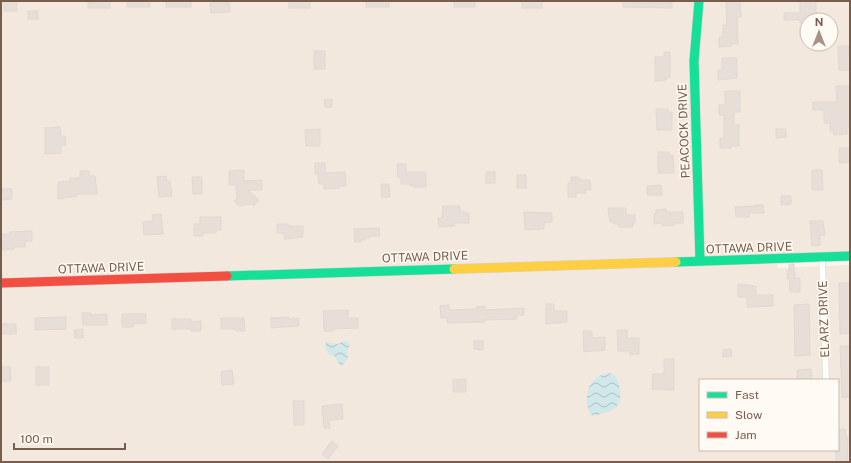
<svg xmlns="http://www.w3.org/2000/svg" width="851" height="463" font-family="'Public Sans',sans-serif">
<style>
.residential{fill:#f2e8de;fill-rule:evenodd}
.water{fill:url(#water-waves)}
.building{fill:#e6ded7;stroke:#e2d8d2}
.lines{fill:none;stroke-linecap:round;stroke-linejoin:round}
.street-casing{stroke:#d7d1cb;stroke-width:7}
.fast-casing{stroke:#d9d2cb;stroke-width:10}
.slow-casing{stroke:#d9d2cb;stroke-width:10}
.jam-casing{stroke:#d9d2cb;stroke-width:10}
.street{stroke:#fefefd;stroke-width:6}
.fast{stroke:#16e098;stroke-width:9}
.slow{stroke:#ffcf43;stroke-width:9}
.jam{stroke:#f24e42;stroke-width:9}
.labels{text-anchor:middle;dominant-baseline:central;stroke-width:3;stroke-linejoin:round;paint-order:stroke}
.street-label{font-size:12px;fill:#7a5c4d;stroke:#fffaf3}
</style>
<defs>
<pattern id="water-waves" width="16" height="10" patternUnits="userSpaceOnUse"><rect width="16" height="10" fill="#d0e8ea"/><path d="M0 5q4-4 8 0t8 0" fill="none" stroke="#aebfc0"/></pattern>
</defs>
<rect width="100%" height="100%" fill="#f9f5f0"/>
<path class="residential" d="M1,1H850V252L778,254V268L850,265V462H1ZM807,20H831V44H807ZM700,380H838V450H700Z"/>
<g class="water">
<path d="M343,341L348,342L350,344L347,352L348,358L342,366L340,365L334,356L328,354L325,346L326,343C333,342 337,347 343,341Z"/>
<path d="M610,373C616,376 617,379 619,385C620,390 621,396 620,401C617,411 599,416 590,415C583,395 587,376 610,373Z"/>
</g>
<g class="building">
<rect x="4" y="1" width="13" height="10"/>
<rect x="88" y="1" width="22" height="7"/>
<polygon points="127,1 149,1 150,7 127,7"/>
<rect x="166" y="1" width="25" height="6"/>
<polygon points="217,1 229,1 230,12 211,13 210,3 217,3"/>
<rect x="289" y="1" width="21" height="7"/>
<rect x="366" y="1" width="23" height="6"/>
<rect x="454" y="1" width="21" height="6"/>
<rect x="522" y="1" width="20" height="7"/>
<polygon points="623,1 672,1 672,8 623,7"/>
<polygon points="726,1 740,1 741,17 737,17 738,44 731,44 731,46 719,47 719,37 723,37 723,25 727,25"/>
<polygon points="800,1 816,1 816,20 807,20 807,23 800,23 800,20 784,20 784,13 800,13"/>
<rect x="28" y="11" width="10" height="8"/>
<polygon points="838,46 849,46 850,70 839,70"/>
<rect x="314" y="51" width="11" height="18"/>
<polygon points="664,52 670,52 670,78 666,78 666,80 655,81 655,57 664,57"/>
<polygon points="722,58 737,58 737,78 718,80 718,70 722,70"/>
<polygon points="836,86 850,86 850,128 847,128 847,134 834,135 833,130 830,131 830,123 824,123 824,110 813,110 813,102 837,102"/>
<polygon points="725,91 740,91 740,112 734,112 734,125 739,125 739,146 731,146 731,148 720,148 720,138 724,138 724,115 719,115 719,105 725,105"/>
<polygon points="332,99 332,107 325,107 324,100"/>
<polygon points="656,109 668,109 668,112 672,112 672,130 657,130"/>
<polygon points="60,127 61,136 65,136 66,145 61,145 61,153 45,154 45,128"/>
<polygon points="320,129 320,146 306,146 305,130"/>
<polygon points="776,129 786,129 786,137 776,138"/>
<polygon points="839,148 850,148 850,162 839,163"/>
<polygon points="658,152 669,152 670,155 673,155 674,173 658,173"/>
<polygon points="315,163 325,163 325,173 345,172 346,186 340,186 340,188 324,189 324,184 319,184 318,174 315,174"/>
<polygon points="397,164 406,164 406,172 426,172 426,187 414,187 414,186 410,186 410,184 401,184 401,177 398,177"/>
<polygon points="244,170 244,181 262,180 262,190 248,190 259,200 254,206 252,204 242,205 240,207 234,201 237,199 236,185 229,185 229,171"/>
<polygon points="812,170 822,170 823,190 812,190"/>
<polygon points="80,171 89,171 89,176 95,176 97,194 77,194 77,196 58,199 58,182 70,181 70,178 80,178"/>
<rect x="486" y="172" width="9" height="11"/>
<rect x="517" y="175" width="9" height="13"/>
<polygon points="166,176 167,181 170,181 172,196 159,197 157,177"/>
<polygon points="192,177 202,177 202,194 193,194"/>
<polygon points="571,177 579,177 579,180 590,180 591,190 585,190 586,193 576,193 576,197 568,197 568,183 571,183"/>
<polygon points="381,184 389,184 390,197 382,197"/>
<polygon points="661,185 662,195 647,195 647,186"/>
<polygon points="1,189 12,189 12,199 1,200"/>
<polygon points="781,196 791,196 791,204 781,205"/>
<polygon points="755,205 763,205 764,213 749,213 749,217 736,217 735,207 755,206"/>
<polygon points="443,206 460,206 460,211 464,211 464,213 469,213 469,223 454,223 454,226 439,227 438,218 442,218"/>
<polygon points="608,208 626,208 626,215 635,215 635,223 633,223 633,227 619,227 619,224 614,224 614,222 610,222"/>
<polygon points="666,209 666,212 683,212 683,223 674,223 674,225 662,226 662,223 654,224 654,214 656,214 656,210"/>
<polygon points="524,212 552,213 552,222 544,223 544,229 525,230"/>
<polygon points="161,214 163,234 144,235 143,222 153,221 152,215"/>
<polygon points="200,217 221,217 221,230 216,230 216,233 203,233 203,236 194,236 194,224 200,224"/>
<polygon points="810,221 823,221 825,235 820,235 820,245 812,246"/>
<polygon points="277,224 288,224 288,226 303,226 303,237 284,239 284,233 277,233"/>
<polygon points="379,228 380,236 370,236 370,238 365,238 365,240 361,240 361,242 355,242 354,229"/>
<polygon points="32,231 32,241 25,241 25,247 14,247 14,249 3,250 3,248 1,248 1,234 10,234 10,232"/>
<polygon points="789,264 794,264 795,278 800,278 800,292 790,292 789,278 787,278 787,271 789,271"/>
<polygon points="839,283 850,283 850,333 840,334"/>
<polygon points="738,284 756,286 756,295 773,295 773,306 747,307 747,297 738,297"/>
<polygon points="546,304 554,304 554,311 567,311 567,322 546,324"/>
<polygon points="809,304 810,355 795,356 794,305"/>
<polygon points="449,305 449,310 476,309 476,307 485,306 485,310 524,308 524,315 517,315 517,319 485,320 485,322 447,323 447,318 441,318 440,306"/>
<polygon points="348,310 348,318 358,318 358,328 333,329 333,331 324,331 323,311"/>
<polygon points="82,313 91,313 91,315 107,314 107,325 83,325"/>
<polygon points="122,314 146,314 146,323 133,324 134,327 122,327"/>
<polygon points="66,317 66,329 35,330 35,318"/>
<polygon points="289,317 289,319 299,318 299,326 271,328 271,318"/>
<polygon points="221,318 244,318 245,331 236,331 236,329 221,329"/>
<polygon points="172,319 191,319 191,322 201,321 201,331 191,331 191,329 172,329"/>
<rect x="1" y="324" width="15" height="10"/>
<polygon points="83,329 83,338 75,338 74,330"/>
<polygon points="617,330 627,330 627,338 639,338 639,354 630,355 630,351 618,351"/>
<polygon points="583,331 592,331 592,338 605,337 605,350 584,352"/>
<polygon points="474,341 483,341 483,350 474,349"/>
<polygon points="840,346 850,346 850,397 842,398"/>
<polygon points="731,349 732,356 723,357 723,350"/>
<polygon points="664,359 674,359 674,390 652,389 653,374 664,374"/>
<polygon points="1,367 10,367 11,381 1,381"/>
<rect x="36" y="367" width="13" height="18"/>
<polygon points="811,369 812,380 797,380 797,370"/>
<polygon points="232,370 234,384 222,385 221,372"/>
<polygon points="466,379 466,392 453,392 453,380"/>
<polygon points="293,401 304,401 304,425 294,425"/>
<polygon points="342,404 343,419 329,420 330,428 324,428 322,406"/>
<polygon points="845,429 846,437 848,437 847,462 836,462 836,450 838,450 838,430"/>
<polygon points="332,441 338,446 328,459 322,454"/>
</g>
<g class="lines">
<defs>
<polyline id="street" points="822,257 826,380"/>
<g id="fast">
<polyline points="699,1 694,61 700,261"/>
<polyline points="676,262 850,256"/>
<polyline points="227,276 454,269"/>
</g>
<polyline id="slow" points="454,269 676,262"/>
<polyline id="jam" points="1,283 227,276"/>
</defs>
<use href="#street" class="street-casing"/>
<use href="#fast" class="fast-casing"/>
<use href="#slow" class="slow-casing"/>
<use href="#jam" class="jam-casing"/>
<use href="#street" class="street"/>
<use href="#fast" class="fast"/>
<use href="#slow" class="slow"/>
<use href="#jam" class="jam"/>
</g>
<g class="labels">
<g class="street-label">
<text transform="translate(684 131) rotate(-92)">PEACOCK DRIVE</text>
<text transform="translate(749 248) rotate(-2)">OTTAWA DRIVE</text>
<text transform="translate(425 257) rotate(-2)">OTTAWA DRIVE</text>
<text transform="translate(101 268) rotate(-2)">OTTAWA DRIVE</text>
<text transform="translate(824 319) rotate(-92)">ELARZ DRIVE</text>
</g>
</g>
<rect width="851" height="463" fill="none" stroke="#7a5c4d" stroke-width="4"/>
<rect x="699" y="379" width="140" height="72" fill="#fffaf3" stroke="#cabbb1"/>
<rect x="707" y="392" width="20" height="6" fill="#16e098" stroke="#cabbb1"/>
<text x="735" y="399" font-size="12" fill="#7a5c4d">Fast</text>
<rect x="707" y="412" width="20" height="6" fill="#ffcf43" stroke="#cabbb1"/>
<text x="735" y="419" font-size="12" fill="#7a5c4d">Slow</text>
<rect x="707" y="432" width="20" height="6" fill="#f24e42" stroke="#cabbb1"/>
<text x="735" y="439" font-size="12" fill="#7a5c4d">Jam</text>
<g transform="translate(819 32)"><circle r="19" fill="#fffaf3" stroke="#cabbb1"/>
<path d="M0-3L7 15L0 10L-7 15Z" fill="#a69286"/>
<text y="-6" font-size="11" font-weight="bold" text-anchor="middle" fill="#7a5c4d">N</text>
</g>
<path d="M14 443v6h111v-6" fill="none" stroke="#7a5c4d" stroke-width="2"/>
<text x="20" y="443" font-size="12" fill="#7a5c4d" stroke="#fffaf3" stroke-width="3" paint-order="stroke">100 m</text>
</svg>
